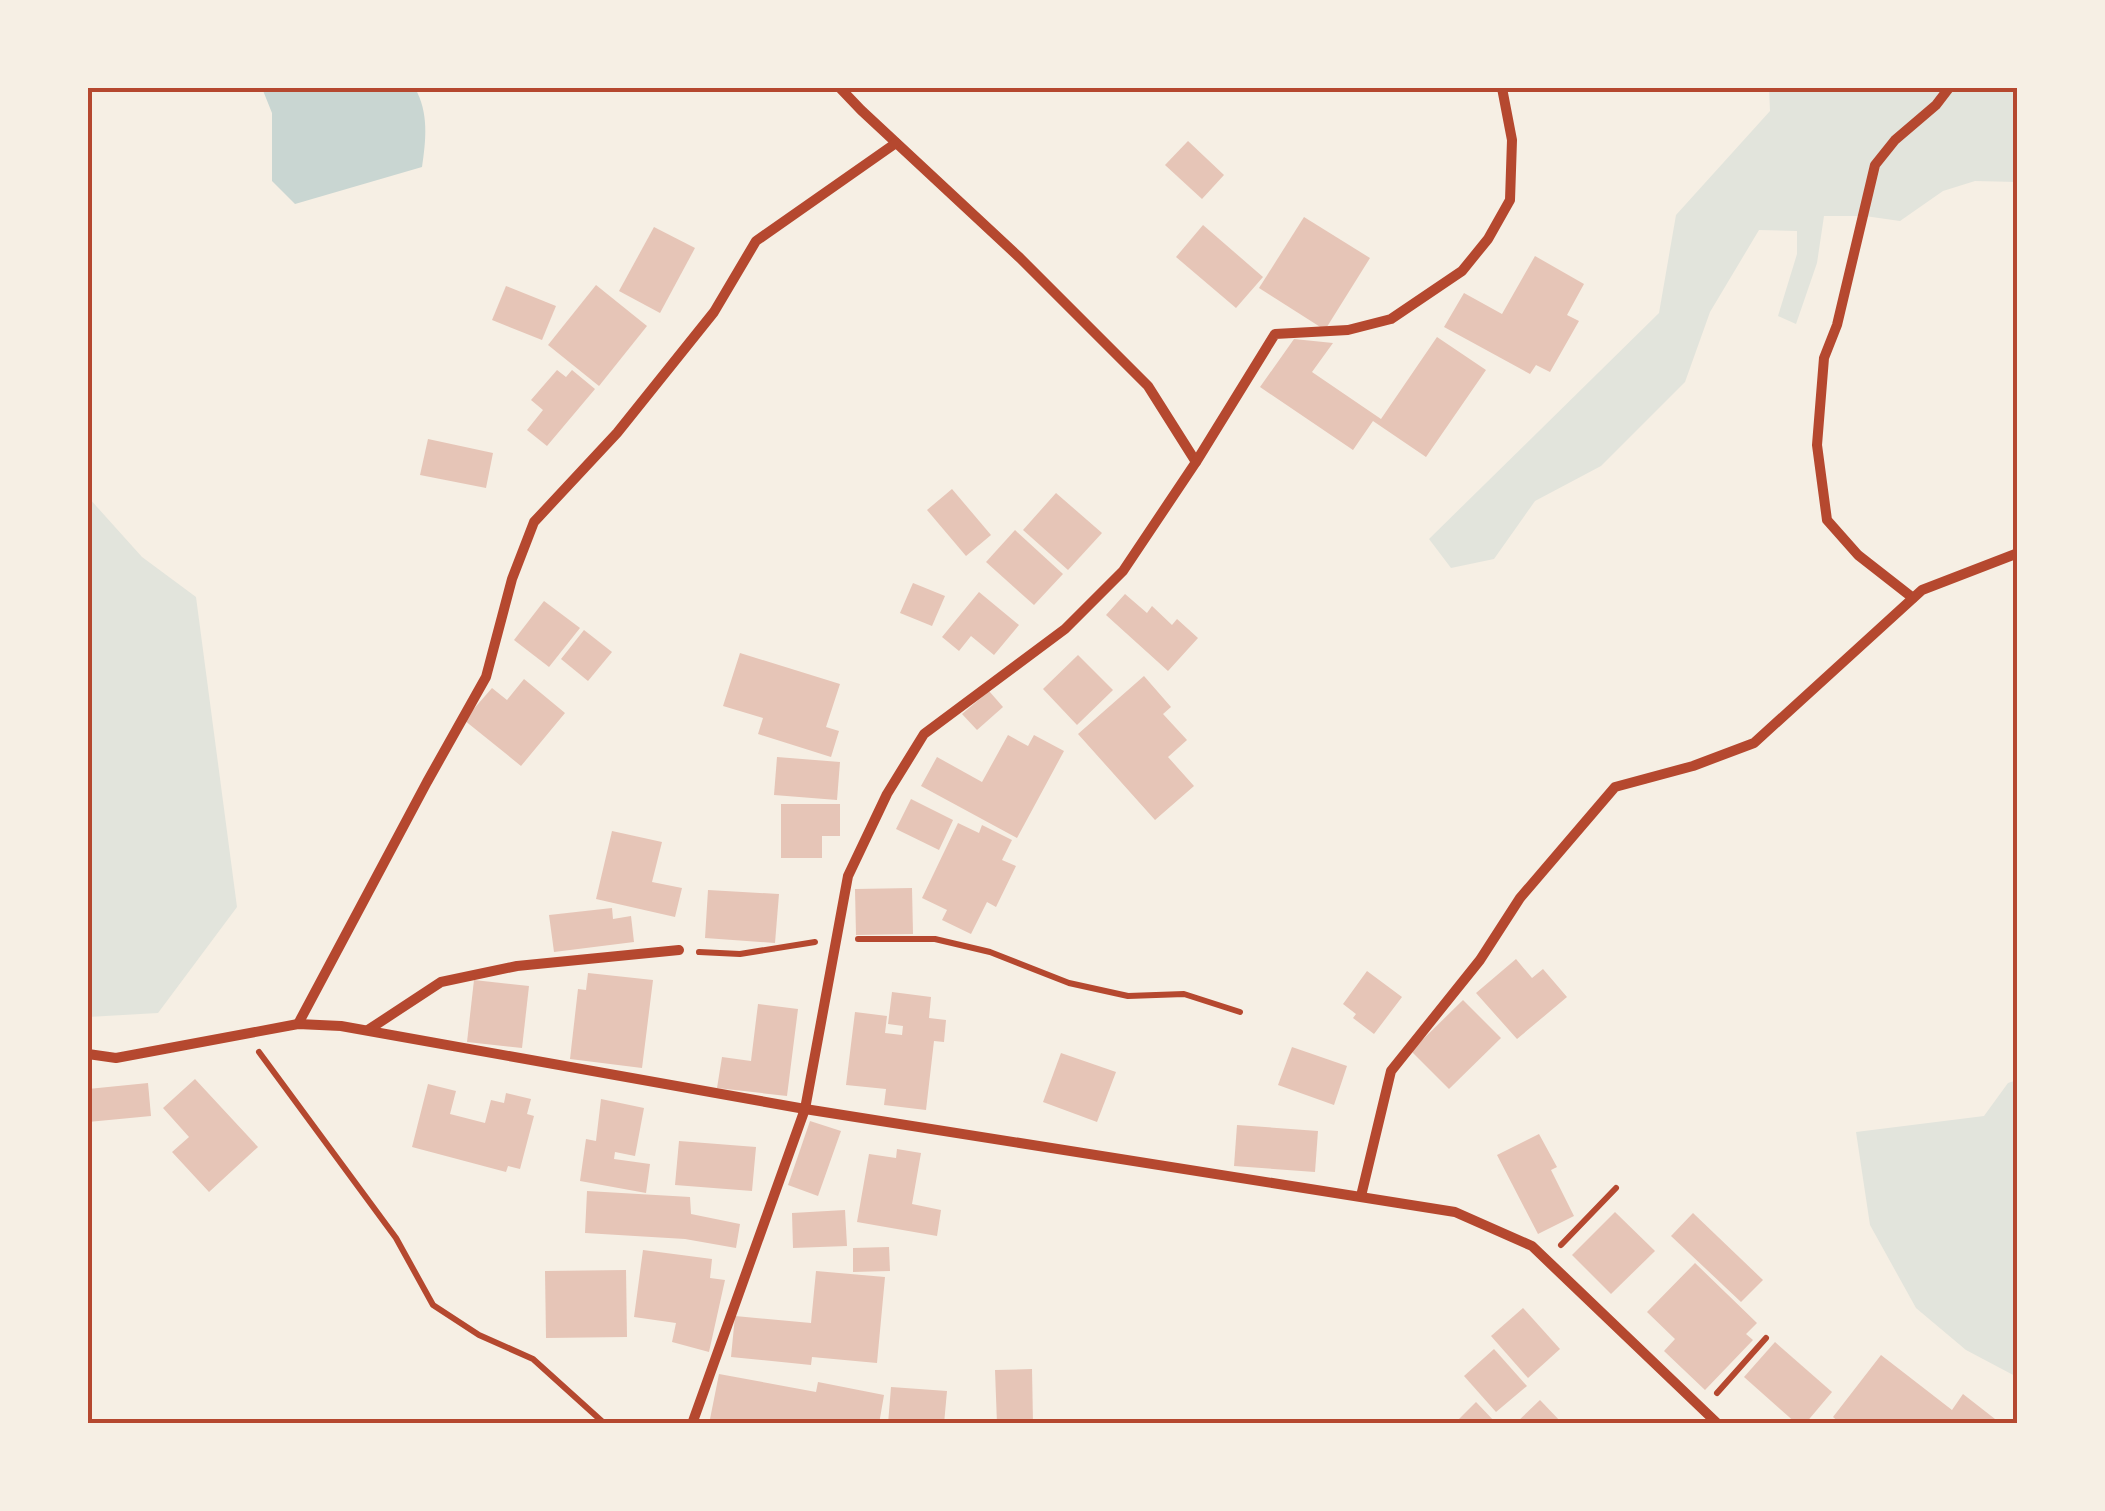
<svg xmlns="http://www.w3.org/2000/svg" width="2105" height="1511" font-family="'Titillium Web',sans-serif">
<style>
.green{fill:#e2e4dc}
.water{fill:#c9d6d2}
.building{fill:#e6c5b7}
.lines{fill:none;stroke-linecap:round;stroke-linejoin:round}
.path{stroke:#b5482f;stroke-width:6}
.minor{stroke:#b5482f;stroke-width:10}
.neatline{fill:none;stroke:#b5482f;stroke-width:4}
</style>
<rect width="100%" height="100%" fill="#f6efe4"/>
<g class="green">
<polygon points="1769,88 2017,88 2017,182 1975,181 1943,191 1900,221 1865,216 1824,216 1817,263 1796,324 1778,316 1797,254 1797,231 1759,230 1710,312 1685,382 1601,466 1535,501 1494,559 1451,568 1429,539 1659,313 1676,215 1770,111"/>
<polygon points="88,497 142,557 196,597 237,907 158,1013 88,1017"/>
<polygon points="2017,1080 2018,1080 2017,1377 1966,1350 1916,1308 1870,1225 1856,1132 1984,1116 2008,1083"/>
</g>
<path class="water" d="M262,88H415C429,113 426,140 422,167L295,204L272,181V113Z"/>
<g class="building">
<polygon points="1188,141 1224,175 1202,199 1165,165"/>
<polygon points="1304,217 1370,258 1325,330 1259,288"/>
<polygon points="1203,225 1263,277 1236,308 1176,257"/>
<polygon points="654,227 695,248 660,313 619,291"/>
<polygon points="1535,256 1584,284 1567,315 1579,321 1550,372 1536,365 1530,374 1444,327 1464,293 1502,314"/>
<polygon points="596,285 647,326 599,386 548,345"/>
<polygon points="506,286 556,306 542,340 492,320"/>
<polygon points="1437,337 1486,370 1426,457 1373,421 1353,450 1260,387 1294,339 1333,343 1312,372 1381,419"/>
<polygon points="557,370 566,377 572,370 595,389 547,446 527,430 543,410 531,400"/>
<polygon points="428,439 493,453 486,488 420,475"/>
<polygon points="952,489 991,535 966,556 927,510"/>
<polygon points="1056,493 1102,533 1068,570 1023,530"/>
<polygon points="1015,530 1063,574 1034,605 986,562"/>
<polygon points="913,583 945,596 932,626 900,613"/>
<polygon points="979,592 1019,625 994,655 971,636 959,651 942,637"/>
<polygon points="1125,594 1147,613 1152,606 1172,625 1177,619 1198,638 1168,671 1106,615"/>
<polygon points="544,601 580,628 549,667 514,640"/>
<polygon points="584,630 612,652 588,681 561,659"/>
<polygon points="740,653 840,684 826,727 839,731 831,757 758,734 763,718 723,706"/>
<polygon points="1078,655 1113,690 1077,725 1043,689"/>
<polygon points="1144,676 1171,707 1163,714 1187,740 1168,757 1194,786 1155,820 1078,734"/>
<polygon points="524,679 565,713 521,766 464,720 492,688 507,700"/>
<polygon points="989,691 1003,707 977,730 962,714"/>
<polygon points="1008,735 1028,746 1034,735 1064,751 1017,838 921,786 937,757 982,782"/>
<polygon points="777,757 840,762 837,800 774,795"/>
<polygon points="911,799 953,820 939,850 896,829"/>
<polygon points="781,804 840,804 840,836 822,836 822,858 781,858"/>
<polygon points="958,823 979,833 982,825 1012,840 1002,860 1016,866 996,907 987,902 971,934 942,920 947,910 922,898"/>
<polygon points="612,831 662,842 652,882 682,888 675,917 596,899"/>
<polygon points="912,888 913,934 856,935 855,889"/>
<polygon points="708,890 779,894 775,943 705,938"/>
<polygon points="612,908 613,919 631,916 634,942 554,952 549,915"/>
<polygon points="1516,959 1532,978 1543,969 1567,997 1517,1039 1476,993"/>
<polygon points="1367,971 1402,997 1374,1034 1353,1018 1356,1014 1343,1004"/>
<polygon points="588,973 653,980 642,1068 570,1059 578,989 586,990"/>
<polygon points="474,980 529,986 522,1048 467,1042"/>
<polygon points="892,992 931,997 929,1018 946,1020 944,1042 934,1041 926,1110 884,1105 886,1089 846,1085 855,1012 887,1016 885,1033 902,1035 903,1026 888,1024"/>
<polygon points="1463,1000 1501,1038 1449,1089 1411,1051"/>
<polygon points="758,1004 798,1009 787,1096 717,1088 722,1057 751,1061"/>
<polygon points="1292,1047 1347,1066 1334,1105 1278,1085"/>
<polygon points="1061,1053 1116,1072 1097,1122 1043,1102"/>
<polygon points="195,1079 258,1147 209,1192 172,1152 189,1137 163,1108"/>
<polygon points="148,1083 151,1116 88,1122 88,1089"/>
<polygon points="428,1084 456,1091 450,1114 485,1123 491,1100 504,1103 506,1093 531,1099 527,1114 534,1116 520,1169 508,1166 506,1172 412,1147"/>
<polygon points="601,1099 644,1108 635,1156 615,1152 614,1159 650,1164 646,1193 580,1181 586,1139 596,1141"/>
<polygon points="810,1121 841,1131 818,1196 788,1185"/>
<polygon points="1237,1125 1318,1131 1315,1172 1234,1166"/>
<polygon points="1539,1134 1557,1167 1551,1170 1574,1216 1538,1234 1497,1155"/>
<polygon points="679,1141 756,1147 752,1191 675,1185"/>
<polygon points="897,1149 921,1153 912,1204 941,1210 937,1236 857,1222 869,1154 896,1158"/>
<polygon points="587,1191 690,1197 691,1214 740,1224 736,1248 685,1239 585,1233"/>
<polygon points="845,1210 847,1246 793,1248 792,1213"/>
<polygon points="1615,1212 1655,1251 1611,1294 1572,1255"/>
<polygon points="1693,1213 1763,1280 1741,1302 1671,1236"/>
<polygon points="889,1247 890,1271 853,1272 853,1248"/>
<polygon points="643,1250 712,1259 710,1278 725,1280 709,1352 672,1342 676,1323 634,1317"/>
<polygon points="1695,1263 1757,1323 1746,1334 1753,1340 1705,1390 1664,1351 1675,1339 1647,1312"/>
<polygon points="626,1270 627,1337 546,1338 545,1271"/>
<polygon points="816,1271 885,1277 877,1363 812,1357 811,1365 731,1357 735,1316 811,1323"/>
<polygon points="1523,1308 1560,1349 1528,1378 1491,1336"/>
<polygon points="1775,1342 1832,1392 1805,1424 1797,1424 1744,1377"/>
<polygon points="1494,1349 1527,1386 1496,1412 1464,1376"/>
<polygon points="1881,1355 1952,1410 1963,1394 1995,1419 1991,1424 1841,1424 1833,1417"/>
<polygon points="1032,1369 1033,1424 997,1424 995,1370"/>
<polygon points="719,1374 816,1392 818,1382 884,1395 879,1424 709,1424"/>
<polygon points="891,1387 947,1391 944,1424 888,1424"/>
<polygon points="1540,1400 1563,1424 1515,1424"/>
<polygon points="1476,1402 1497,1424 1454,1424"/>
</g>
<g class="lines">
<g class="path">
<polyline points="858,939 935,939 990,952 1069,983 1128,996 1184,994 1240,1012"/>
<polyline points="699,952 740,954 815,942"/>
<polyline points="259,1052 396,1238 433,1305 479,1335 533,1359 605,1424"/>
<polyline points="1561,1245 1616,1188"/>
<polyline points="1717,1393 1766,1338"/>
</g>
<g class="minor">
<polyline points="840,88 861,110 1020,258 1148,386 1196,462"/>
<polyline points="1913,598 1858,555 1827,520 1817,445 1824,358 1837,325 1875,165 1895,140 1936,105 1949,88"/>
<polyline points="298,1024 427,782 486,677 512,579 534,522 617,433 714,312 756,241 896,143"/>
<polyline points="368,1030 441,982 517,966 679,950"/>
<polyline points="88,1054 116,1058 298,1024 341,1026 805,1109 1455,1212 1532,1246 1718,1424"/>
<polyline points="1361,1196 1391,1071 1480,960 1520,898 1615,787 1693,766 1754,743 1922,590 2018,553"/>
<polyline points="692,1424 805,1109 848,876 887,794 924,734 1065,629 1123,571 1196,462 1275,334 1348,330 1391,319 1462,271 1488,239 1510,200 1512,140 1502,88"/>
</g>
</g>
<rect width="2105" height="1511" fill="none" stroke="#f6efe4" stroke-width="180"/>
<rect x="90" y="90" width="1925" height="1331" class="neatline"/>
</svg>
